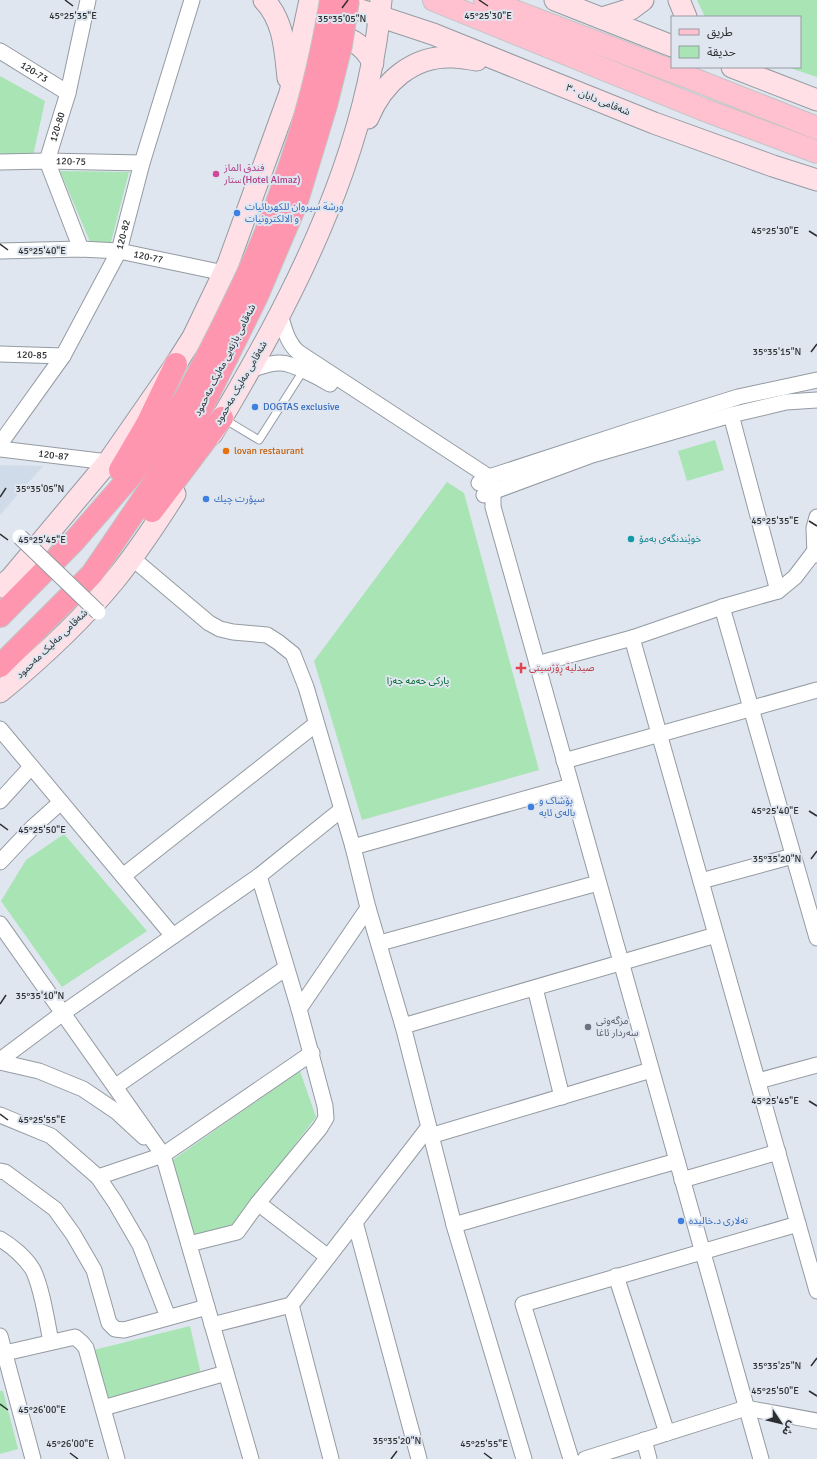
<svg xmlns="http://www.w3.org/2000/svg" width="817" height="1459" font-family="Signika,'Noto Sans Arabic',sans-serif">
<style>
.built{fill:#d0dbea}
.green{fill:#a9e4b4}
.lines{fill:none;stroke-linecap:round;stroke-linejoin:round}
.lane-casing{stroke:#949ba2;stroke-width:9}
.street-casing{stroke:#949ba2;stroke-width:17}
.secondary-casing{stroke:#949ba2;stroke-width:23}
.primary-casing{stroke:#c4c4c5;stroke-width:24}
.highway-casing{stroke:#c4c4c5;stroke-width:24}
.lane{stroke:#fff;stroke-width:7}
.street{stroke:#fff;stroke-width:15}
.secondary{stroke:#ffe0e7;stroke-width:21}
.primary{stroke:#ffc0cf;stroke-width:22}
.highway{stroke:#ff96af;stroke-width:22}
.street-bridge-casing{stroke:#949ba2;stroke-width:17;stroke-linecap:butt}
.highway-bridge-casing{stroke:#c4c4c5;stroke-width:24;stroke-linecap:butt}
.street-bridge{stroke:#fff;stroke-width:15}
.highway-bridge{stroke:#ff96af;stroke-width:22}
.ticks{fill:none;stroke:#2c2e31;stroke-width:1.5}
.hotel-dot{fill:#d1479c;stroke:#dfe6ef;stroke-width:1.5}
.shop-dot{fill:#3f7fe0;stroke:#dfe6ef;stroke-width:1.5}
.food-dot{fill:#e8710a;stroke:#dfe6ef;stroke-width:1.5}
.culture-dot{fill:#0f9aa8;stroke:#dfe6ef;stroke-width:1.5}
.health-dot{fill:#e0444e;stroke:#dfe6ef;stroke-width:1.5}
.worship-dot{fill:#6b7280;stroke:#dfe6ef;stroke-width:1.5}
.labels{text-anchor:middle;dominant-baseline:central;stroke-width:4;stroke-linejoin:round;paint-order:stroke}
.street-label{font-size:10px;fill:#2c2e31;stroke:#dfe6ef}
.hotel-label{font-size:10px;fill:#b23c85;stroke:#dfe6ef;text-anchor:start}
.shop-label{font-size:10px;fill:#366cbe;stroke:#dfe6ef;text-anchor:start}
.food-label{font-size:10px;fill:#c56008;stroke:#dfe6ef;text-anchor:start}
.culture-label{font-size:10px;fill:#0d838f;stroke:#dfe6ef;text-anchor:start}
.health-label{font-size:10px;fill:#be3a42;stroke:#dfe6ef;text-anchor:start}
.park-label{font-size:10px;fill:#02682d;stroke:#dfe6ef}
.worship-label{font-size:10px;fill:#5b616d;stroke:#dfe6ef;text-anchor:start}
.ticks-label{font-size:10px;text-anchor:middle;fill:#2c2e31;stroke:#dfe6ef;stroke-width:4;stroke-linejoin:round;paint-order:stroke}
</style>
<rect width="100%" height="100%" fill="#dfe6ef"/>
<polygon class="built" points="0,465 43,466 0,515"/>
<g class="green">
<polygon points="697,0 817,0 817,77 787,67 800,67 800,17 705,17"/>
<polygon points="0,76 45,101 33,156 0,155"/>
<polygon points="60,171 129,172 111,242 91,244"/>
<polygon points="715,440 724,470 687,481 678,451"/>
<polygon points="447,482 464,493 539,770 362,820 314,661"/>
<polygon points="64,834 147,931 62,987 1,901 26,860"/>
<polygon points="300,1071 316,1117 232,1228 186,1240 164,1166"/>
<polygon points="190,1326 201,1374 108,1401 94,1350"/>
<polygon points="0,1391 3,1391 18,1449 0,1454"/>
</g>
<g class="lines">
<defs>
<polyline id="lane" points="224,419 259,440 303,371"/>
<g id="street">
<path id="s1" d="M0,51L68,93"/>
<path id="s2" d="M0,162L47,161L142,163"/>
<path id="s3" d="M81,249L47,161L68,93L88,0"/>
<path id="s4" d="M0,251L81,249L119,251L224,273"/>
<path d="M280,314C284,328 287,342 298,352L489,477L493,492V507L761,1459"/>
<path id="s5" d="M0,354L63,356"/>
<path d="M250,370C260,367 271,362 281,363C292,363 320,378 330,384"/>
<polyline points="731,415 778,591"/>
<path id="s6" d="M0,444L63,356L119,251L142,163L192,0"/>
<path id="s7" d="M0,449L108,462"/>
<polyline points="479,483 489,477 633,430 738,397 817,380"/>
<polyline points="484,495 592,455 731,415 786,402 817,400"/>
<polyline points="815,555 814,528 817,517"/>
<polyline points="132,558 209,623 220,629 233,632 267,635 278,642 293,654 306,687 353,847 368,908 403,1026 454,1225 524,1459"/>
<polyline points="722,607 817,938"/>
<polyline points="632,638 817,1291"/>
<polyline points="537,664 632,638 722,607 778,591 795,577 814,552 817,546"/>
<polyline points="0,729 173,936"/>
<polyline points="564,761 817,690"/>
<polyline points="0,801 31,767"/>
<polyline points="353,847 571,786"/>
<polyline points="0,862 33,827 61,802"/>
<polyline points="123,876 316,724"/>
<polyline points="701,881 793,856"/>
<polyline points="0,924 163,1155 251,1459"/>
<polyline points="380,943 598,883"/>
<polyline points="535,988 562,1097"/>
<polyline points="299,1009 368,908"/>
<polyline points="403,1026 716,935"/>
<polyline points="0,1060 63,1013 259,876 341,810"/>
<polyline points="0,1062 39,1071 83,1089 117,1112 144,1137"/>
<polyline points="758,1081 817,1065"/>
<polyline points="116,1086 286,968"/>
<polyline points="0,1115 51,1136 98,1177 115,1202 140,1245 168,1317"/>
<polyline points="430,1136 651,1070"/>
<polyline points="0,1171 5,1172 55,1209 73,1234 94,1270 109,1323 115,1329 124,1330 207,1307"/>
<polyline points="98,1177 163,1155 312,1053"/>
<polyline points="682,1180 778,1152"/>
<polyline points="258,1203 328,1257"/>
<polyline points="355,1222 419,1459"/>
<polyline points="454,1225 677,1161"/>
<path d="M0,1239C12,1246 26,1258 33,1270C42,1288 47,1322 51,1342"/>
<polyline points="189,1244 237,1232 258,1203 320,1128 326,1118 325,1106 299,1009 259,876"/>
<polyline points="616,1276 667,1433"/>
<polyline points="291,1305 331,1459"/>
<polyline points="212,1325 291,1305 428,1128"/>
<polyline points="0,1336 33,1459"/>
<polyline points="5,1353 75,1337 82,1343 86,1348 117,1459"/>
<polyline points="103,1408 226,1373"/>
<polyline points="644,1440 649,1459"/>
<polyline points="571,1459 523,1304 798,1224"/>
<polyline points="585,1459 746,1408 817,1421"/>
</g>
<g id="secondary">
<path d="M264,0C284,21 285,50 288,78"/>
<polyline points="330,0 433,34 654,123 773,166 817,180"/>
<polyline points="555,0 672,46"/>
<polyline points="679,0 686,17"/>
<polyline points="602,18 631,9 643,0"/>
<path d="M325,34C346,34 364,44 373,63"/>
<polyline points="732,67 817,100"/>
<path d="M368,118C383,82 413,55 453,57C461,57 469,59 477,60"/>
<path d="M212,434C233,400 252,366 271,331C326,228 371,117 381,0"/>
<polyline points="0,587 11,578 108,462 176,364 193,337 228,264 290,93 310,0"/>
<path d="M0,692C40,659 81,621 114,581C136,554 156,524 175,494"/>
</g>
<g id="primary">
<polyline points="434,0 702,109 817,152"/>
<polyline points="485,0 693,79 817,128"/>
</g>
<g id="highway">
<polyline points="120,470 147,424 176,364"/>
<polyline points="152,511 222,418"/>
<polyline points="0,616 75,540 135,471 162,433 186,397 208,355"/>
<polyline points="0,666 92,574 160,474 200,411 227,357"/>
</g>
</defs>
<use href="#lane" class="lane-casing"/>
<use href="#street" class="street-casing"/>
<use href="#secondary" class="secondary-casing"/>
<use href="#primary" class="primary-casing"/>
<use href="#highway" class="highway-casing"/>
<use href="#lane" class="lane"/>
<use href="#street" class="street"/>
<use href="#secondary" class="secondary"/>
<use href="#primary" class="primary"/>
<use href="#highway" class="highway"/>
<defs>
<polyline id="street-bridge" points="20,537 98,612"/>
<g id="highway-bridge">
<path d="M208,355C225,321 243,286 258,251C268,229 276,206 284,183C305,123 321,62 331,0"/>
<polyline points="227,357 257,296 296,204 326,105 341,45 348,0"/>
</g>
</defs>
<use href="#street-bridge" class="street-bridge-casing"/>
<use href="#highway-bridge" class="highway-bridge-casing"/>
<use href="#street-bridge" class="street-bridge"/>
<use href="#highway-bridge" class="highway-bridge"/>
</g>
<path class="ticks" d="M65,0L73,6M479,0L488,6M342,8L348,0M809,231L817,236M0,244L8,250M811,352L817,344M0,497L6,488M809,521L817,526M0,534L8,540M809,811L817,816M0,824L8,830M811,859L817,851M0,1004L6,995M809,1101L817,1106M0,1114L8,1120M811,1366L817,1358M809,1391L817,1396M0,1404L8,1410M70,1453L78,1459M484,1453L492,1459M391,1459L397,1451"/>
<circle class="hotel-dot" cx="216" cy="174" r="4"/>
<g class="shop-dot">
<circle cx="237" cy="213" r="4"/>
<circle cx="255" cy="407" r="4"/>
<circle cx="206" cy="499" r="4"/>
<circle cx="531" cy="807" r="4"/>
<circle cx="681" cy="1221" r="4"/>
</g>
<circle class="food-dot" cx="226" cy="451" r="4"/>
<circle class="culture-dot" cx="631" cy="539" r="4"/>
<path class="health-dot" d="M519 662h4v4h4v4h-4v4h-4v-4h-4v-4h4z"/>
<circle class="worship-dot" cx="588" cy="1027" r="4"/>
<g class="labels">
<g class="street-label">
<text stroke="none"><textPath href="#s1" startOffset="40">120-73</textPath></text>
<text transform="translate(598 100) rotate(22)">شەقامی دابان ٣٠</text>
<text stroke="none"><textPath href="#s3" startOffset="130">120-80</textPath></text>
<text stroke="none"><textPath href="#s2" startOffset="71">120-75</textPath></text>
<text stroke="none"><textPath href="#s6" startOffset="244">120-82</textPath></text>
<text stroke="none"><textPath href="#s4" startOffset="149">120-77</textPath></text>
<text stroke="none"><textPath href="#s5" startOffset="32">120-85</textPath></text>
<text transform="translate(225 360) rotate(-63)">شەقامی بازنەیی مەلیک مەحمود</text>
<text transform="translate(241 383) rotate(-60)">شەقامی مەلیک مەحمود</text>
<text stroke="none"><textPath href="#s7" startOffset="54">120-87</textPath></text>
<text transform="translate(52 644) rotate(-44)">شەقامی مەلیک مەحمود</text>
</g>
<g class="hotel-label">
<text x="224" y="168">فندق الماز<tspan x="224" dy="12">ستار(Hotel Almaz)</tspan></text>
</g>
<g class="shop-label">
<text x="245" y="207">ورشة سيروان للكهربائيات<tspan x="245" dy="12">و الالكترونيات</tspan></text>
<text x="263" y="407">DOGTAS exclusive</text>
<text x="214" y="499">سپۆرت چيك</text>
<text x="539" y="801">پۆشاک و<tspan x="539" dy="12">بالەی ئایە</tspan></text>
<text x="689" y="1221">تەلاری د.خالیدە</text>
</g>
<g class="food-label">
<text x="234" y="451">lovan restaurant</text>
</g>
<g class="culture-label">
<text x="639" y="539">خوێندنگەی بەمۆ</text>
</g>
<g class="health-label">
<text x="529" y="668">صيدلية ڕۆژسیتی</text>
</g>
<g class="park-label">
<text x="418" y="681">پارکی حەمە جەزا</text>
</g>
<g class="worship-label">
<text x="596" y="1021">مزگەوتی<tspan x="596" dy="12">سەردار ئاغا</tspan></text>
</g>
</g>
<g class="ticks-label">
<text x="73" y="19">45°25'35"E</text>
<text x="488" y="19">45°25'30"E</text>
<text x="342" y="22">35°35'05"N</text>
<text x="775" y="234">45°25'30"E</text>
<text x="42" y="254">45°25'40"E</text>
<text x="777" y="355">35°35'15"N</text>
<text x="40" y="492">35°35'05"N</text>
<text x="775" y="524">45°25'35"E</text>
<text x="42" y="543">45°25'45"E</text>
<text x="775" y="814">45°25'40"E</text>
<text x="42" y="833">45°25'50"E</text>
<text x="777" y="862">35°35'20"N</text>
<text x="40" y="999">35°35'10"N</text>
<text x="775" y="1104">45°25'45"E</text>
<text x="42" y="1123">45°25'55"E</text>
<text x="777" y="1369">35°35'25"N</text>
<text x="775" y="1394">45°25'50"E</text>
<text x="42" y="1413">45°26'00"E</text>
<text x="397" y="1444">35°35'20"N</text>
<text x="70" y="1447">45°26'00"E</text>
<text x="484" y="1447">45°25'55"E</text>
</g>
<rect x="671" y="16" width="130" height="52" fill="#dfe6ef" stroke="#979ca3"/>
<rect x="679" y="29" width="20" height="6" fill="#ffc0cf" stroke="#979ca3"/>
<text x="707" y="36" font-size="12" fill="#2c2e31">طريق</text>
<rect x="679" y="46" width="20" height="12" fill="#a9e4b4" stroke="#979ca3"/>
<text x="707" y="56" font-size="12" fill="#2c2e31">حديقة</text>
<g transform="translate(781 1423) rotate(125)" stroke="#dfe6ef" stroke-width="3" paint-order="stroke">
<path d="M0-3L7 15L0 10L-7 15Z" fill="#2c2e31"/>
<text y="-6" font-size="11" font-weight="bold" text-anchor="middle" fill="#2c2e31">ش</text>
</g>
</svg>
